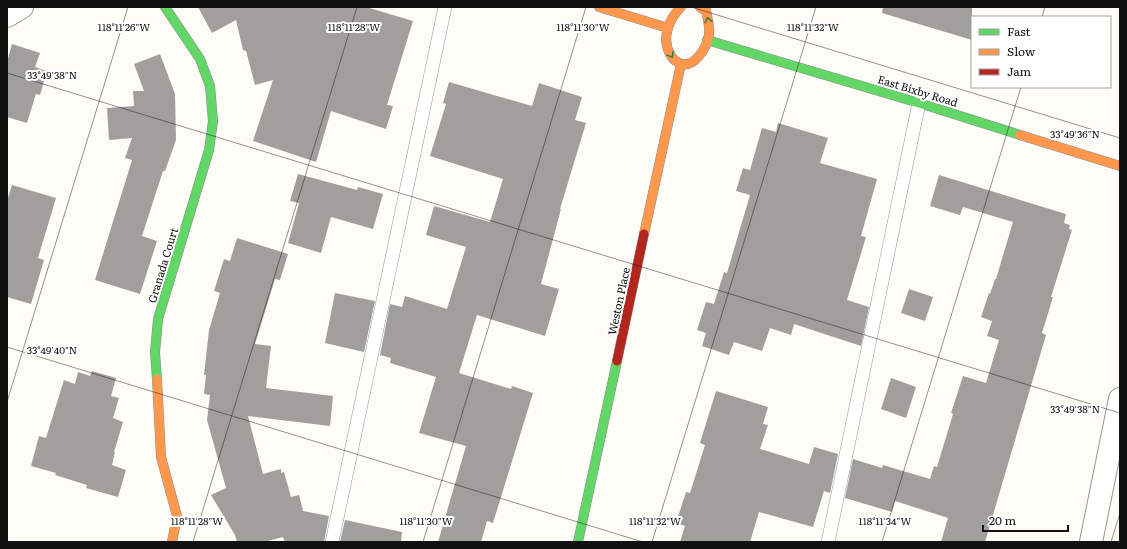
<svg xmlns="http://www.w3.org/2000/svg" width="1127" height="549" font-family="Literata,serif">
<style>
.building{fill:#a19f9c}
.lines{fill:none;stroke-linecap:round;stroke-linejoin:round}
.lane-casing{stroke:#979795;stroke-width:14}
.street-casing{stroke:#979795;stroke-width:24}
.fast-casing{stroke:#8e8d8b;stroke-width:10}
.slow-casing{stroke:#8e8d8b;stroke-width:10}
.jam-casing{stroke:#8e8d8b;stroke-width:10}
.lane{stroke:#fffffe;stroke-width:13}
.street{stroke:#fffffe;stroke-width:22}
.fast{stroke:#63d668;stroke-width:9}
.slow{stroke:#ff974d;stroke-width:9}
.jam{stroke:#b3261e;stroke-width:9}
.oneway{stroke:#3e7d41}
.ticks{fill:none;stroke:#111;stroke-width:1;stroke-opacity:0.45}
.labels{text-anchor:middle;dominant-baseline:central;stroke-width:4;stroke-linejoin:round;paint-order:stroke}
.street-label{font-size:11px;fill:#111;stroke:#fff}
.ticks-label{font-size:10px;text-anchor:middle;fill:#111;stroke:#fff;stroke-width:4;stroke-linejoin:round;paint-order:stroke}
</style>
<rect width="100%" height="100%" fill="#fdfcf7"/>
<g class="building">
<polygon points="198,7 366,7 413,21 387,105 393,106 386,129 331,111 316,162 253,141 273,80 255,85 246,51 243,50 236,20 212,33"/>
<polygon points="883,7 972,7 972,40 882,13"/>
<polygon points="12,44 40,53 35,67 47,71 40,95 36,94 27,123 7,117 7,62"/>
<polygon points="160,54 175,94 176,140 165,171 163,171 142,236 157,241 140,294 95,280 132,160 125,158 132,138 109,140 107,108 134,106 133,91 144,91 134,64"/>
<polygon points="449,82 532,106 539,83 582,97 575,120 586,123 560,209 561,209 541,284 559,289 545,336 477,315 459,373 511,389 512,386 533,393 493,523 487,521 481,542 438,542 466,446 419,433 436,377 390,363 391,358 380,355 390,304 402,307 405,296 447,309 466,247 426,235 434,206 490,222 503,179 430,156 446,104 443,103"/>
<polygon points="778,123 828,138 820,163 877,179 861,236 866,237 847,300 869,307 861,346 794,324 791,335 770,328 762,351 734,342 729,355 702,346 706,333 697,330 706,302 714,304 724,272 727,273 750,195 736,191 743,168 750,170 762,128 776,132"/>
<polygon points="298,174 357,190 358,187 383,194 373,229 331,217 321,253 288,243 299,203 290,201"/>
<polygon points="939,175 1066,214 1064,223 1070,225 1069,229 1072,230 1051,297 1053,297 1042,333 1046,335 985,542 941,542 948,518 895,501 892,512 845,498 853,459 882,468 883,465 930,479 934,466 937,467 953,414 951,413 963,376 986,383 999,340 987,336 992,321 981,317 989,293 990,294 995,279 996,279 1013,222 963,207 960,215 930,206"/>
<polygon points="12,185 56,198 38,258 44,260 31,304 7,297 7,201"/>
<polygon points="237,238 288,254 280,280 275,279 255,344 271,346 266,388 333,396 330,426 248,416 263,474 281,469 281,473 284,472 291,497 299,495 303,511 329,516 324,542 285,542 283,537 264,542 237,542 235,535 211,495 226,488 207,420 210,395 204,394 206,375 204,375 209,330 220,293 214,291 224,259 230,261"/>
<polygon points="909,289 933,297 925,321 901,313"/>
<polygon points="335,293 375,301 364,352 325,343"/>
<polygon points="92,371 116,378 111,396 119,398 113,418 123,422 114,452 115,452 112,465 126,470 118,497 86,488 87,485 55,475 56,473 31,466 39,436 46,438 64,380 75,384 78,372 90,376"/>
<polygon points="891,378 916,387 906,418 881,409"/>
<polygon points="716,391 768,407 763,424 768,425 760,449 809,464 814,447 838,454 830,493 824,491 813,527 759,512 750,542 680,542 685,526 676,523 686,492 690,493 705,445 700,443"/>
<polygon points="345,520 402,532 401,542 340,542"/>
</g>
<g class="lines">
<defs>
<g id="lane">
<polyline points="332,542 445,7"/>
<polyline points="828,542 919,103"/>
</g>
<g id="street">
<polyline points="7,16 22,7"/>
<polyline points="1091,542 1120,399"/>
</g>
<g id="fast">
<polyline points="707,40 919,103 1020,135"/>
<polyline points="157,379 155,352 158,319 209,150 213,121 210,86 200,59 165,7"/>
<polyline points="578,542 617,361"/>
</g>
<g id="slow">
<polyline points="599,7 668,28"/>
<path d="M681,7C669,19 661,38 670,54C672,58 675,61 679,63C694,70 707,47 709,35C710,27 708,19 706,11L700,7"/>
<polyline points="1020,135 1120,166"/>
<polyline points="644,234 681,64"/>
<polyline points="157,379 161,457 177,516 172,542"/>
</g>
<polyline id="jam" points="617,361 644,234"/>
</defs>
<use href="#lane" class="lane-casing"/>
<use href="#street" class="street-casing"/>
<use href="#fast" class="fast-casing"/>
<use href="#slow" class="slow-casing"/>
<use href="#jam" class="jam-casing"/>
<use href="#lane" class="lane"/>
<use href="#street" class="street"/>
<use href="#fast" class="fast"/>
<use href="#slow" class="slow"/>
<use href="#jam" class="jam"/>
</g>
<defs><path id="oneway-chevron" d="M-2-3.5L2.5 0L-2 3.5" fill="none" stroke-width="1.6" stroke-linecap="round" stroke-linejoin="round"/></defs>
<g class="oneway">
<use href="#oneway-chevron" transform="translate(708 20) rotate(-103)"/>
<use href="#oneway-chevron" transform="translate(671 55) rotate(60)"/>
</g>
<path class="ticks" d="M691,7L1120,138M1042,17L1045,7M7,73L1120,413M7,347L643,542M7,402L128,7M193,542L357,7M423,542L586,7M652,542L816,7M882,542L1021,87M1111,542L1120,513"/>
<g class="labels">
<g class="street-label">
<text transform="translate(918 90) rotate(17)">East Bixby Road</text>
<text transform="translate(162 265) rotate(-73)">Granada Court</text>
<text transform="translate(618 301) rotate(-78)">Weston Place</text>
</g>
</g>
<g class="ticks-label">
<text x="124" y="31">118°11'26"W</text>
<text x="354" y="31">118°11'28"W</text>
<text x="583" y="31">118°11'30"W</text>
<text x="813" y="31">118°11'32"W</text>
<text x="52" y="79">33°49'38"N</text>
<text x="1075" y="138">33°49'36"N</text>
<text x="52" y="354">33°49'40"N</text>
<text x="1075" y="413">33°49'38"N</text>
<text x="197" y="525">118°11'28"W</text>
<text x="426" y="525">118°11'30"W</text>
<text x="655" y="525">118°11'32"W</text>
<text x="885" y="525">118°11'34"W</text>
</g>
<rect width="1127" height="549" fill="none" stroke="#111111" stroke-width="16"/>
<rect x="971" y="16" width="140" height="72" fill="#ffffff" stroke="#a0a0a0"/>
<rect x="979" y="29" width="20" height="6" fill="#63d668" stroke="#a0a0a0"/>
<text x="1007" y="36" font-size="12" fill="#111111">Fast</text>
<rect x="979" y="49" width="20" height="6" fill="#ff974d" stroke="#a0a0a0"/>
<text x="1007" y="56" font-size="12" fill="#111111">Slow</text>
<rect x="979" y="69" width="20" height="6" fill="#b3261e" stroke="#a0a0a0"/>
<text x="1007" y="76" font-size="12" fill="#111111">Jam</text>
<path d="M983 525v6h85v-6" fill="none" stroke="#111111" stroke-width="2"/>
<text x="989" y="525" font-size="12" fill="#111111" stroke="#ffffff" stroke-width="3" paint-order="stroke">20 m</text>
</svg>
